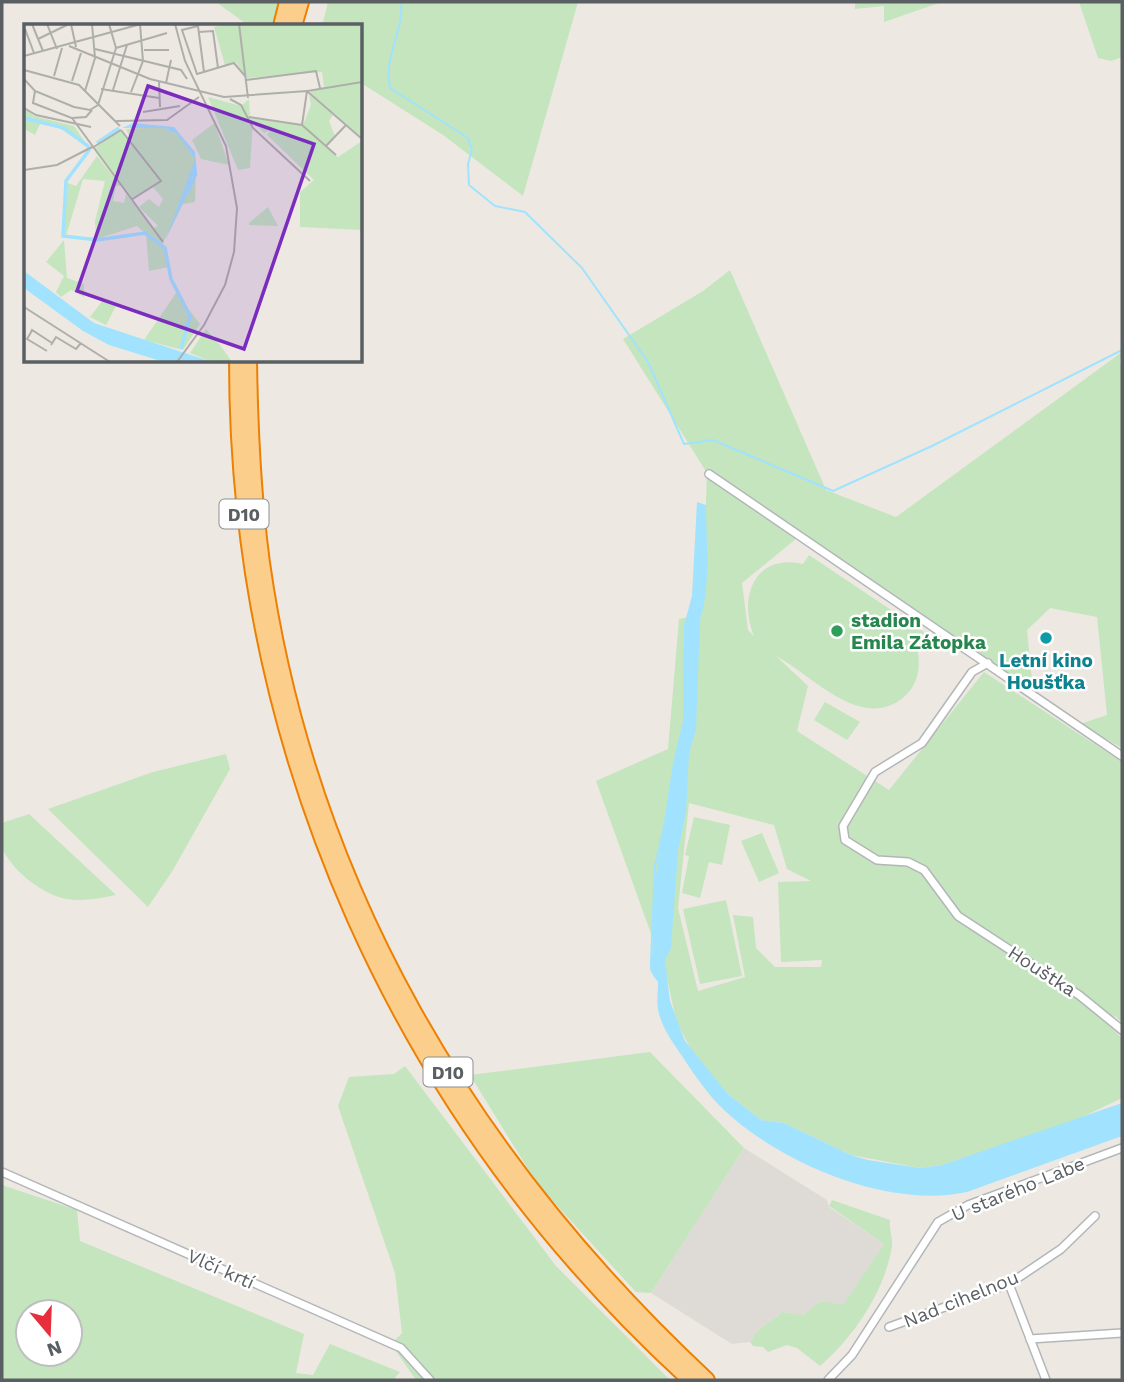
<svg xmlns="http://www.w3.org/2000/svg" width="1124" height="1382" font-family="'Work Sans',sans-serif">
<style>
.industrial{fill:#dedbd7}
.green{fill:#c4e5be;fill-rule:evenodd}
.water{fill:#a1e3fe}
.lines{fill:none;stroke-linecap:round;stroke-linejoin:round}
.stream{stroke:#a1e3fe;stroke-width:2}
.minor-casing{stroke:#b3b6b9;stroke-width:10}
.motorway-casing{stroke:#ed8003;stroke-width:18}
.minor{stroke:#fff;stroke-width:7}
.motorway{stroke:#fcce8b;stroke-width:14}
.leisure-dot{fill:#2e9e5b;stroke:#fff;stroke-width:2.5}
.culture-dot{fill:#0f9aa8;stroke:#fff;stroke-width:2.5}
.labels{text-anchor:middle;dominant-baseline:central;stroke-width:5;stroke-linejoin:round;paint-order:stroke}
.shield{fill:#fff;stroke:#8c8f92;stroke-width:2}
.shield-label{font-size:18px;font-weight:bold;fill:#5a5f63}
.leisure-label{font-size:19px;font-weight:bold;fill:#27864d;stroke:#fff;text-anchor:start}
.culture-label{font-size:19px;font-weight:bold;fill:#0d838f;stroke:#fff}
.street-label{font-size:19px;fill:#5a5f63;stroke:#fff}
.inset-river{fill:none;stroke:#a1e3fe;stroke-width:3.5}
.inset-road{fill:none;stroke:#aeaeab;stroke-width:2}
.view{fill:#7b2cbf;fill-opacity:0.15;stroke:#7b2cbf;stroke-width:3.5}
.inset-edge{fill:none;stroke:#5a5f63;stroke-width:3.5}
</style>
<rect width="100%" height="100%" fill="#ede9e2"/>
<polygon class="industrial" points="744,1148 827,1200 829,1207 884,1244 843,1306 821,1301 803,1315 783,1312 757,1331 750,1342 732,1344 651,1293"/>
<g class="green">
<polygon points="216,2 279,2 272,26 249,26"/>
<polygon points="328,2 578,2 523,196 443,135 361,83 360,26 322,26"/>
<polygon points="855,2 942,2 884,22 884,6 855,9"/>
<polygon points="1079,2 1122,2 1122,57 1111,61 1098,58"/>
<path d="M730,270L826,490L896,517L1122,352L1120,361L1122,367V748L1080,724L1107,715L1097,617L1050,608L1027,630L1033,690L797,538L742,583L748,630L754,636C738,598 754,553 803,564L809,555L927,634L917,647C921,665 919,684 904,697C861,733 811,674 776,656L808,686L797,731L889,790L984,672L1122,762V1023L1115,1016L1106,1023L1122,1038V1098L1072,1122L942,1165L920,1168L851,1155L784,1123L761,1120L727,1093L692,1052L676,1020L667,978L596,781L668,749L679,619L702,614L707,473L623,339L703,291ZM689,803L774,825L787,869L811,881L778,882L781,962L822,960L821,967H775L756,948L753,917L733,915L745,977L698,991L678,908Z"/>
<polygon points="825,702 860,722 847,740 814,720"/>
<polygon points="226,754 230,769 173,870 148,907 48,809 153,772"/>
<path d="M29,814L116,895C100,898 83,902 67,899C43,895 14,872 3,850C0,843 2,831 2,823Z"/>
<polygon points="694,817 730,825 722,865 709,862 700,898 682,893 689,856 685,855"/>
<polygon points="762,833 779,873 759,882 741,841"/>
<polygon points="726,900 742,976 700,984 683,909"/>
<polygon points="650,1052 744,1148 651,1293 636,1292 538,1185 470,1075"/>
<polygon points="405,1066 556,1266 670,1380 416,1380 391,1344 402,1333 395,1273 338,1106 349,1077 394,1074"/>
<path d="M2,1185L77,1210L80,1241L304,1334L296,1373L313,1375L330,1344L400,1372L393,1380H2ZM28,1312H70V1354H28Z"/>
<path d="M832,1200L890,1220C889,1230 893,1238 892,1246C885,1291 854,1337 820,1366L797,1348L787,1345L768,1352L763,1347L753,1346L750,1342L757,1331L783,1312L803,1315L821,1301L843,1305L884,1244L829,1206Z"/>
</g>
<path class="water" d="M697,502L706,505C706,542 711,585 700,620L696,729L689,754L686,813L678,850L671,948L665,960L670,1001L685,1041L727,1093L761,1120L784,1123L851,1155L868,1160L920,1168L942,1165L1122,1103V1136L967,1192C889,1209 782,1164 725,1111C708,1095 695,1076 682,1056C673,1043 663,1029 659,1014C656,1004 658,992 658,982C652,974 647,969 652,958L655,882L673,763L683,721L684,625L692,596Z"/>
<g class="lines">
<g class="stream">
<path d="M401,2C404,33 383,56 390,88L468,138L472,150L468,164L469,185L495,206L525,212L582,268L648,362L684,444L713,440L833,491L932,446L1122,350"/>
<polyline points="651,962 655,865 666,819"/>
</g>
<defs>
<g id="minor">
<polyline points="709,474 1122,756"/>
<polyline points="988,663 972,672 922,743 875,772 843,826 845,840 877,860 908,862 924,870 958,916 1079,995 1122,1030"/>
<polyline points="2,1172 401,1348 430,1380"/>
<polyline points="1009,1284 1046,1380"/>
<polyline points="889,1327 1009,1284 1061,1249 1095,1216"/>
<polyline points="1030,1339 1122,1333"/>
<polyline points="828,1380 852,1355 938,1222 968,1205 1122,1148"/>
</g>
<g id="motorway">
<polyline points="281,26 287,2"/>
<polyline points="294,26 301,2"/>
<path d="M237,360C237,754 400,1115 690,1380"/>
<path d="M249,360C250,428 253,496 262,563C308,887 470,1159 707,1380"/>
</g>
</defs>
<use href="#minor" class="minor-casing"/>
<use href="#motorway" class="motorway-casing"/>
<use href="#minor" class="minor"/>
<use href="#motorway" class="motorway"/>
</g>
<circle class="leisure-dot" cx="837" cy="631" r="7"/>
<circle class="culture-dot" cx="1046" cy="638" r="7"/>
<g class="labels">
<g class="shield">
<rect x="219.5" y="499.5" width="49" height="29" rx="5"/>
<rect x="423.5" y="1057.5" width="49" height="29" rx="5"/>
</g>
<g class="shield-label">
<text x="244" y="514">D10</text>
<text x="448" y="1072">D10</text>
</g>
<g class="leisure-label">
<text x="851" y="620">stadion<tspan x="851" dy="22">Emila Zátopka</tspan></text>
</g>
<g class="culture-label">
<text x="1046" y="660">Letní kino<tspan x="1046" dy="22">Houšťka</tspan></text>
</g>
<g class="street-label">
<text transform="translate(1042 971) rotate(33)">Houštka</text>
<text transform="translate(1018 1189) rotate(-22)">U starého Labe</text>
<text transform="translate(221 1269) rotate(24)">Vlčí krtí</text>
<text transform="translate(961 1299) rotate(-22)">Nad cihelnou</text>
</g>
</g>
<g transform="translate(24 24)">
<rect width="338" height="338" fill="#ede9e2"/>
<path d="M201,0H338V114L288,70L286,66L300,63L298,48L223,54L212,38L201,41L190,3ZM285,70L309,91L305,97L311,112L302,123L314,133L338,117V206L276,203V168L290,156L243,111L246,106L240,109L229,97L226,144L214,146L184,73L217,82L225,75L226,94L279,101L287,81ZM0,84L10,92L50,102L65,124L34,103L16,100L11,111L0,105ZM189,100L191,101L205,141L177,135L168,116ZM118,104H140L153,110L168,125L172,139L171,178L159,180L139,219L145,243L125,247L122,210L113,202L72,215L42,213L40,208L43,159L52,162L73,132L97,162H92L89,177L100,179L102,170L129,204L134,202L115,183L125,175L135,183L139,175L128,162L108,175L70,125L96,105L107,117L102,105ZM59,155L81,157L71,197L72,214L42,212ZM244,183L254,202L225,201V199ZM40,216L43,254L60,260V273L47,266L37,273L32,268L40,252L22,238ZM152,269L176,300L159,326L120,316ZM79,276L93,280L82,301L66,293ZM182,305L196,321L208,338H188L166,329Z" fill="#c4e5be" fill-rule="evenodd"/>
<path d="M109,99L150,103L171,128L173,149L142,215L171,135L153,110L139,104H98ZM0,247L70,299L188,338H140L85,321L59,307L0,264Z" fill="#a1e3fe"/>
<path class="inset-river" d="M0,94L40,104L65,123M73,119L95,104M66,125L42,157L39,212L73,216L121,209L141,224L147,255L166,292L157,325M163,169L172,149"/>
<path class="inset-road" d="M8,0L19,27M23,0L33,25M47,0L52,23M151,0L161,37L202,122L213,184L210,228L201,261L180,301L153,338M215,0L224,74M1,5L10,29M175,8L189,7L194,44M14,15L45,0M45,22L126,55L200,73L283,67L338,115M92,24L143,9M71,25L157,46L163,55M120,26H145M0,32L117,0M0,46L55,61L96,102M180,48L174,2L158,6L173,50L210,39L221,52M30,52L38,24M0,55L11,67L50,83L66,86L74,81M222,56L292,47L296,64M48,57L57,29M135,58L136,83M142,59L147,36M77,65L135,74M89,66L103,21M11,67L9,79L48,94L139,218M61,67L71,34L68,0M107,68L119,37L116,0M206,75L217,81L229,104L286,157M74,81L92,24L85,0M0,84L12,91L67,103M119,88L156,82M225,93L278,101L312,131M48,94L62,93L68,86M92,97L143,96L175,73M278,101L283,67L338,58M97,106L137,157L107,176M302,122L322,101M68,124L97,106M0,146L33,141L68,123M0,283L86,338M27,321L32,313L52,325L57,319M23,327L3,315L6,310L8,306L28,319"/>
<path class="view" d="M124,62L290,120L220,325L53,267Z"/>
<rect width="338" height="338" class="inset-edge"/>
</g>
<rect width="1124" height="1382" fill="none" stroke="#5a5f63" stroke-width="7"/>
<g transform="translate(49 1333) rotate(161)"><circle r="33" fill="#ffffff" stroke="#bdbfc1" stroke-width="2"/>
<path d="M0-5L12 26L0 18L-12 26Z" fill="#e72e3c"/>
<text y="-10" font-size="19" font-weight="bold" text-anchor="middle" fill="#5a5f63">N</text>
</g>
</svg>
